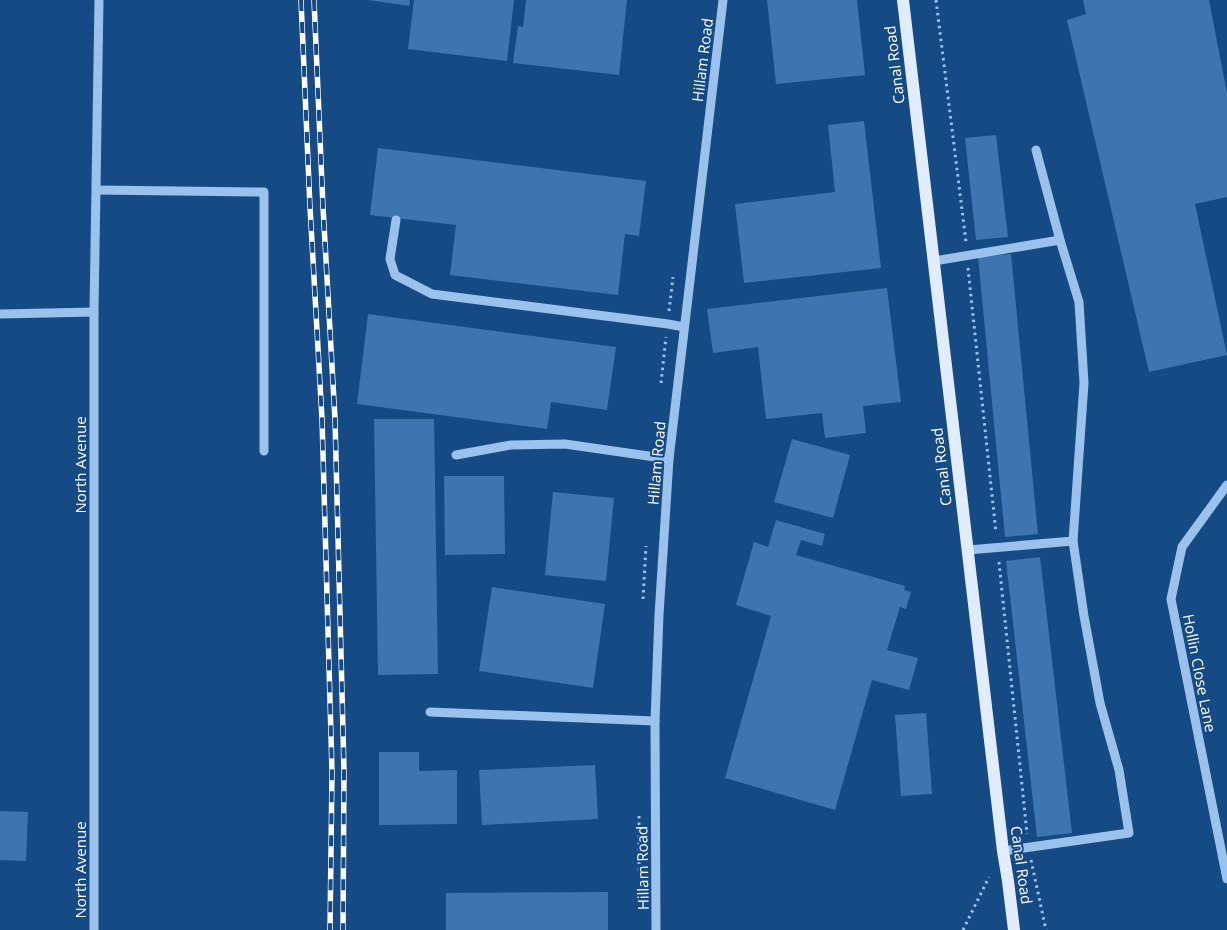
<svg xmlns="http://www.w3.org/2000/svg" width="1227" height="930" font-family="'Open Sans',sans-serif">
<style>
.building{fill:#3e74af}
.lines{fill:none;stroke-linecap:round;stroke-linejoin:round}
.path{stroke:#9bc2ed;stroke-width:3;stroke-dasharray:2.5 4;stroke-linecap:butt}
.minor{stroke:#9bc2ed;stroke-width:9}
.major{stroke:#e1edff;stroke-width:12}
.rail-casing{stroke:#fff;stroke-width:5.5}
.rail{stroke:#164a85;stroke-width:4;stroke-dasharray:11;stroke-linecap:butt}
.labels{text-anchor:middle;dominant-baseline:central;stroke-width:4;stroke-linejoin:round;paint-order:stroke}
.street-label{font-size:15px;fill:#fff;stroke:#164a85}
</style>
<rect width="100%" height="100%" fill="#164a85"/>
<g class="building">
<polygon points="368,0 410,0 409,6"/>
<polygon points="414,0 514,0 507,61 408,49"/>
<polygon points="526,0 627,0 619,75 513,63 518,26 523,27"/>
<polygon points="767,0 857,0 865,75 776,84"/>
<polygon points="1083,0 1209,0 1227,93 1227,197 1195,204 1227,355 1149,372 1067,20 1086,14"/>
<polygon points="864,121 881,268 744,283 735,204 835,192 828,125"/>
<polygon points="996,135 1008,237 976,240 965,138"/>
<polygon points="378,148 646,181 639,236 625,234 618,295 450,275 456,225 370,215"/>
<polygon points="1011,254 1038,534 1005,537 978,257"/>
<polygon points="887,288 901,402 863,406 866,433 825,438 822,413 766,419 758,347 713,353 707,309"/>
<polygon points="368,314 616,347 607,410 551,402 547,429 357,404"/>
<polygon points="374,419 434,419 438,674 378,675"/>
<polygon points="792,439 850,455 833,518 774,502"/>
<polygon points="444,476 504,476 505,554 445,555"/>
<polygon points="553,492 614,498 606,581 545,575"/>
<polygon points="776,520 825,534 822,546 801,540 796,555 905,586 904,590 911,592 906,609 900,607 887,650 918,658 909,690 872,680 835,810 725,778 771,616 736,605 754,542 768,547"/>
<polygon points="1040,557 1072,833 1037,837 1006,561"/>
<polygon points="492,587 605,604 593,688 479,671"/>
<polygon points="926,713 932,794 901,796 895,715"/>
<polygon points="379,752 419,752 419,771 457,770 457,824 379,825"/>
<polygon points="595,765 598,819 482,825 479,770"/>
<polygon points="0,811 28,812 26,861 0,860"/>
<polygon points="608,892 608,930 446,930 446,893"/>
</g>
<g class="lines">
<g class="path">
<polyline points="936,0 966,242"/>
<polyline points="968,268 996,533"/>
<polyline points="669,311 673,277"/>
<polyline points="661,383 666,337"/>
<polyline points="999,562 1027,834"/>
<polyline points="643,599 646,546"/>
<polyline points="639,816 639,874"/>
<polyline points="1031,860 1046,930"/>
<polyline points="963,930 989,877"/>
</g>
<g class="minor">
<polyline points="97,190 264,192 264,451"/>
<polyline points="396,220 390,259 395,275 432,294 668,324 684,327"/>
<polyline points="934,261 1060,240"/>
<polyline points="0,314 94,312"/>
<polyline points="456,455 511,445 565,444 669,459"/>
<polyline points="1227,485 1182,547 1171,599 1227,879"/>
<polyline points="968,550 1073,541"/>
<polyline points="430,712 655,721"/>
<polyline points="1003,851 1129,833 1119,770 1100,703 1084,616 1073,541 1084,383 1079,302 1060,240 1036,150"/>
<polyline points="94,930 94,312 99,0"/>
<polyline points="656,930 655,721 659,615 669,459 723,0"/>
</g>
<polyline class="major" points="903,0 1003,851 1008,881 1014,930"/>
<defs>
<g id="rail">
<polyline points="301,0 310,207 322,419 332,771 330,930"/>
<polyline points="314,0 323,207 335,419 344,771 343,930"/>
</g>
</defs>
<use href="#rail" class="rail-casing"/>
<use href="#rail" class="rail"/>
</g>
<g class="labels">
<g class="street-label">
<text transform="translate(702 60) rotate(-83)">Hillam Road</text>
<text transform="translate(894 65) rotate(-97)">Canal Road</text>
<text transform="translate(656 463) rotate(-85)">Hillam Road</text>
<text transform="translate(80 465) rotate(-90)">North Avenue</text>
<text transform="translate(941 467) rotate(-97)">Canal Road</text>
<text transform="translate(1200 673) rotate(79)">Hollin Close Lane</text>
<text transform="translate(1022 865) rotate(82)">Canal Road</text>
<text transform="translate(642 868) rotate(-91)">Hillam Road</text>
<text transform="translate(80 870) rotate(-90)">North Avenue</text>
</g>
</g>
</svg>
